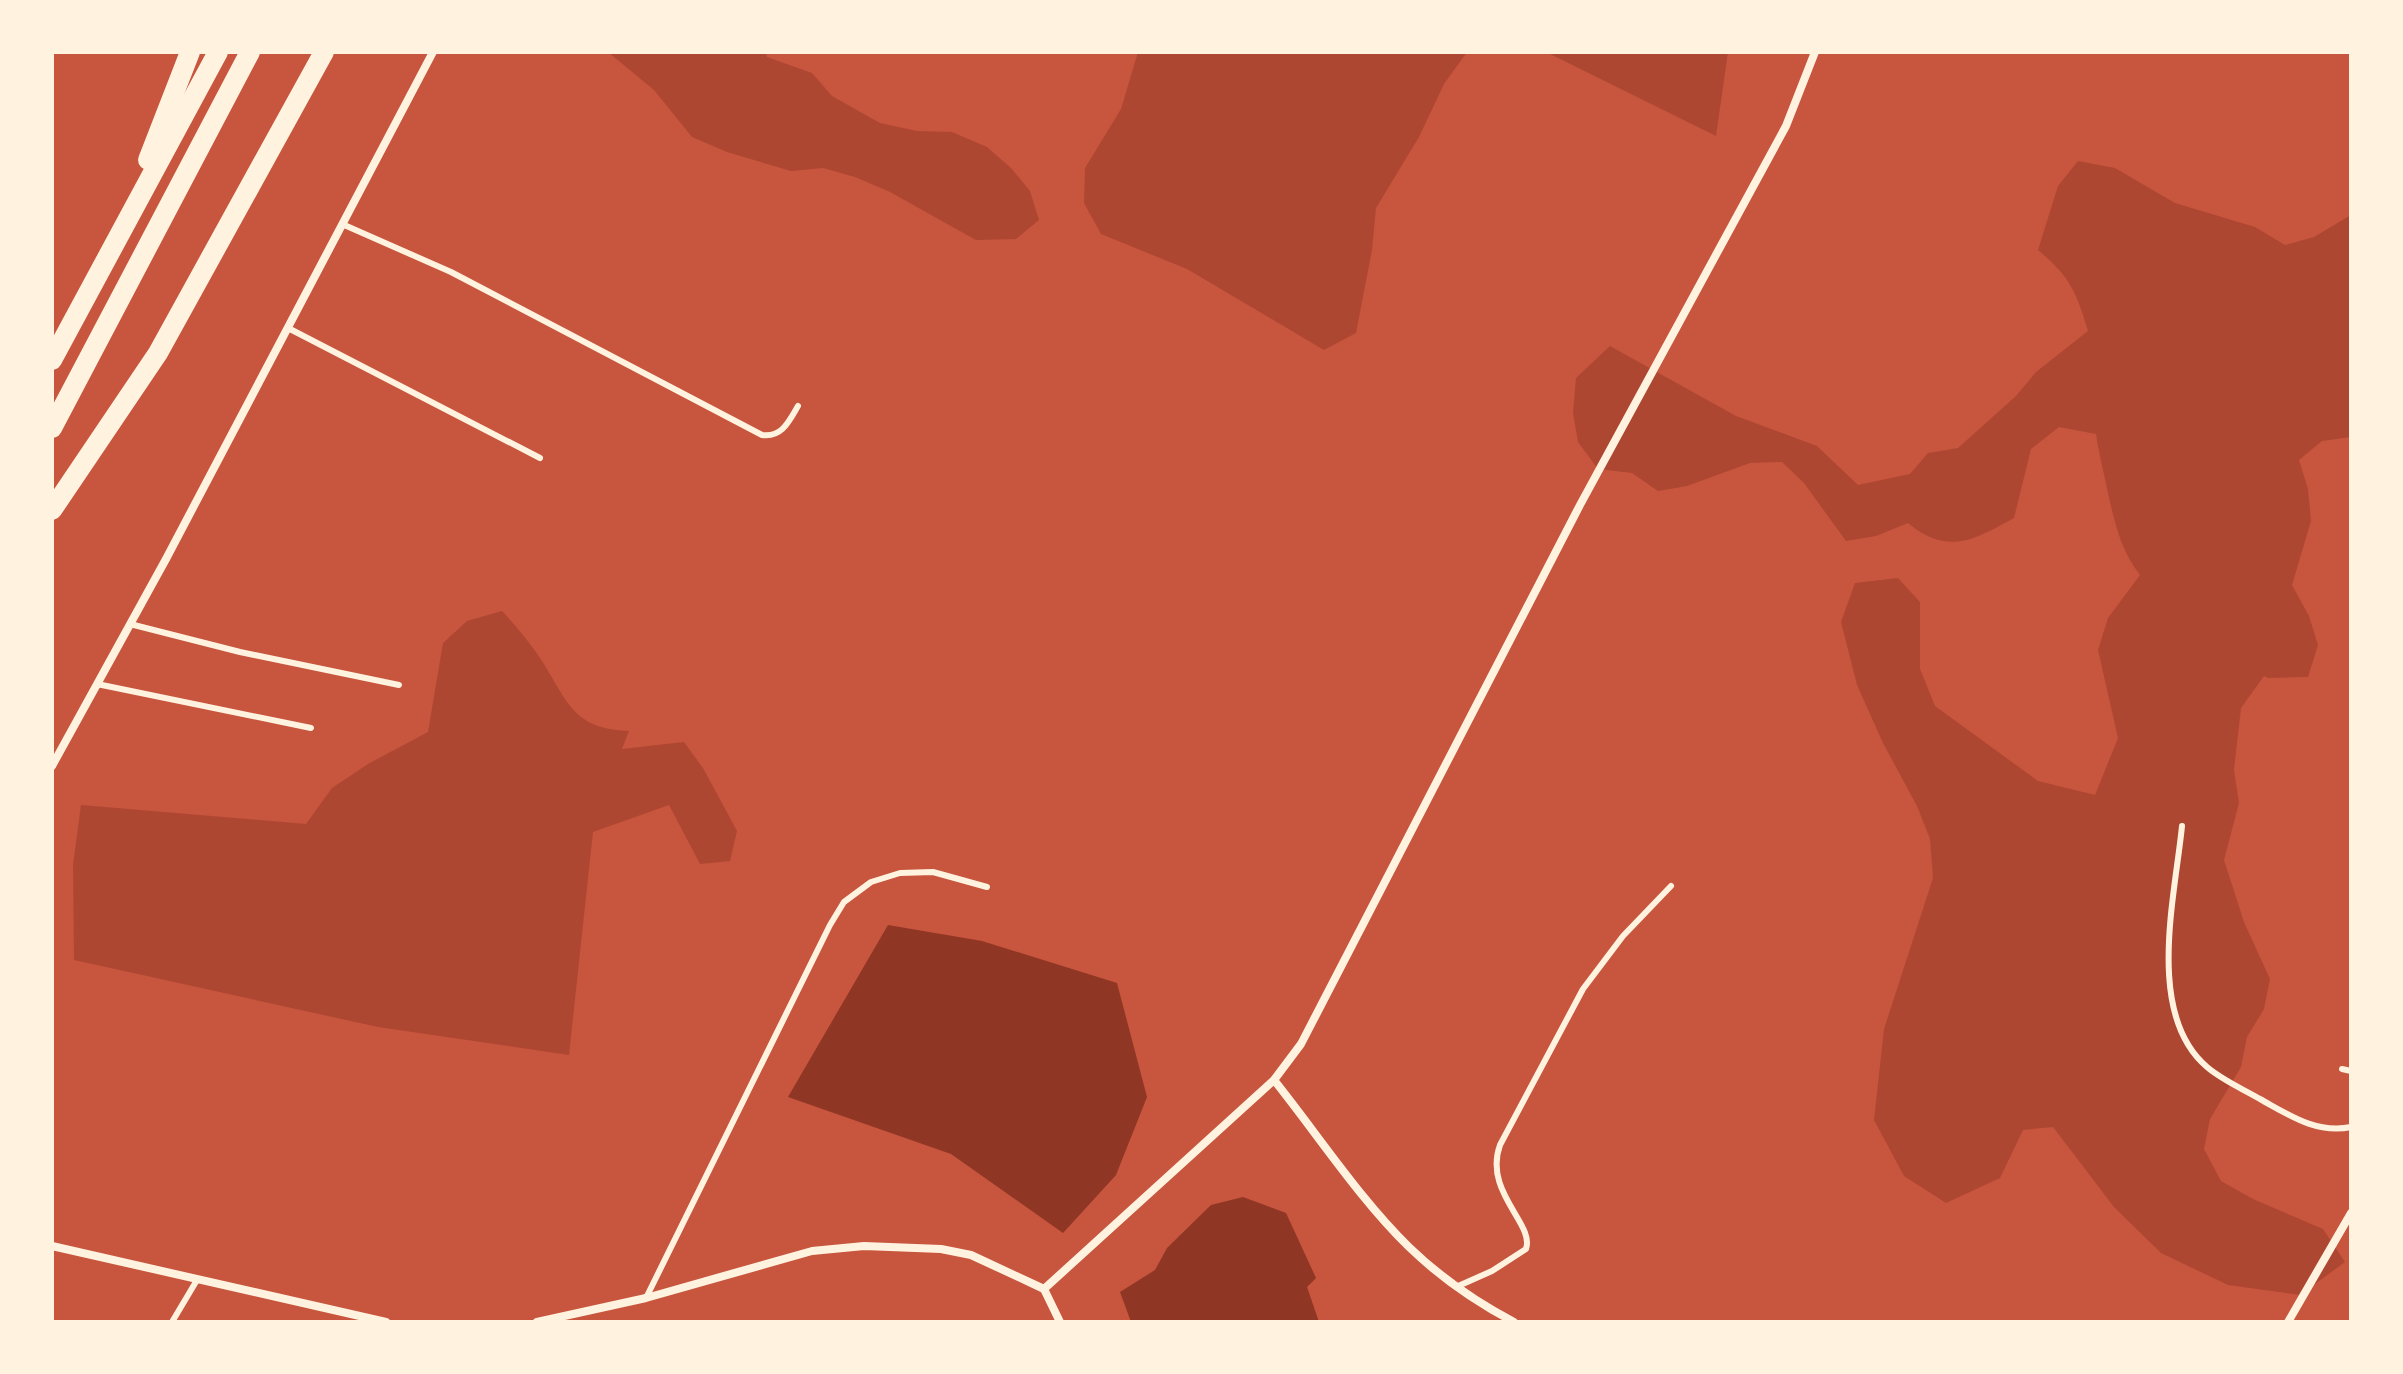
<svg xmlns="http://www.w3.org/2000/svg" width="2403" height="1374" font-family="Arial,sans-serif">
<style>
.green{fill:#ae4732}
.water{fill:#8f3625}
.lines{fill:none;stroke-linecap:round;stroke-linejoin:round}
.service{stroke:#fff3e0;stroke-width:6}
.minor{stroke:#fff3e0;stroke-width:8}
.motorway{stroke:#fff3e0;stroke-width:20}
</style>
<rect width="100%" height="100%" fill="#c8553d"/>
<g class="green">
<polygon points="608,52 766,52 767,57 812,73 832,96 880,123 917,131 952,132 987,147 1011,168 1030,191 1039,220 1016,239 976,240 890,192 855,177 823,168 791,171 727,152 692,137 654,90"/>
<polygon points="1138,52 1467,52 1444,84 1419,137 1376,208 1372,250 1356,333 1324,350 1187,269 1101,234 1084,203 1085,168 1121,109"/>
<polygon points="1546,52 1728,52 1716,136"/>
<path d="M2078,161L2115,168L2175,203L2255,227L2285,245L2314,237L2351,215V437L2322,441L2299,460L2308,489L2311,521L2292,585L2309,616L2318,645L2308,677L2268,678L2264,676L2241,708L2234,770L2239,803L2224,860L2244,922L2270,979L2264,1009L2247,1037L2241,1067L2210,1119L2204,1149L2221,1181L2253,1199L2323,1229L2345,1262L2300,1295L2228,1285L2161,1253L2114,1207L2053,1127L2023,1130L2000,1178L1946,1203L1904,1176L1874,1120L1884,1029L1933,878L1930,839L1917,806L1883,743L1857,685L1841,622L1855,583L1898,578L1920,602V669L1935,706L2038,781L2095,795L2118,738L2098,650L2108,618L2140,575C2121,550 2116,527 2109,498C2105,476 2099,456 2096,434L2059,427L2031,449L2014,518C1974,540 1948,556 1908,523L1876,536L1846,541L1804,483L1782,462L1750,463L1687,486L1658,491L1632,473L1598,469L1578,442L1573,413L1576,378L1610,346L1736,416L1817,446L1858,485L1910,474L1928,453L1958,448L2016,396L2036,372L2088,331C2076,291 2070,277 2038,250L2058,186Z"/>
<path d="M502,611C517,627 530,643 542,661C568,702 573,729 629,731L622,749L684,742L703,768L737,831L730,861L700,864L669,805L593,832L569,1055L378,1027L74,960L73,865L81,805L306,824L332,788L368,764L428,732L443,643L467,621Z"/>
</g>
<g class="water">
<polygon points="888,925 982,941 1117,983 1147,1097 1116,1175 1063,1233 951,1154 788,1097"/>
<polygon points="1243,1197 1286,1213 1316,1278 1307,1287 1319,1322 1131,1322 1120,1292 1155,1270 1167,1248 1211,1205"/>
</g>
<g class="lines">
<g class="service">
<path d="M342,224L451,272L762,435C782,438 789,421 798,406"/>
<polyline points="288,328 540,458"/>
<polyline points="130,624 240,652 399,685"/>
<polyline points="97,684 311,728"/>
<path d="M2182,826C2175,897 2145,1014 2207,1067C2222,1080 2243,1089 2260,1099C2289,1115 2316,1134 2351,1127"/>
<polyline points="2342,1069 2351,1071"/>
<path d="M1456,1287L1492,1271L1526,1249C1535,1224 1483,1192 1500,1145L1583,989L1623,936L1671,886"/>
<polyline points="646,1298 830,925 844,902 871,882 900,873 933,872 987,887"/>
<polyline points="172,1322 197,1280"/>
</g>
<g class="minor">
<polyline points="52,766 166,559 433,52"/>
<path d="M1274,1080C1318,1135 1359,1198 1409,1247C1440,1277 1476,1302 1514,1322"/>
<polyline points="52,1246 386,1322"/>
<polyline points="537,1322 646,1298 812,1251 864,1246 941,1249 971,1255 1044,1289"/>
<polyline points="1060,1322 1044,1289 1274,1080 1301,1044 1580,505 1786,126 1815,52"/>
<polyline points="2288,1322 2351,1213"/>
</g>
<g class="motorway">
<polyline points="148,160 190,52"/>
<polyline points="52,360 218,52"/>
<polyline points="52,428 250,52"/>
<polyline points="52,510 158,353 324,52"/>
</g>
</g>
<rect width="2403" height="1374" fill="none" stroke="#fff3e0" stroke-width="108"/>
</svg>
